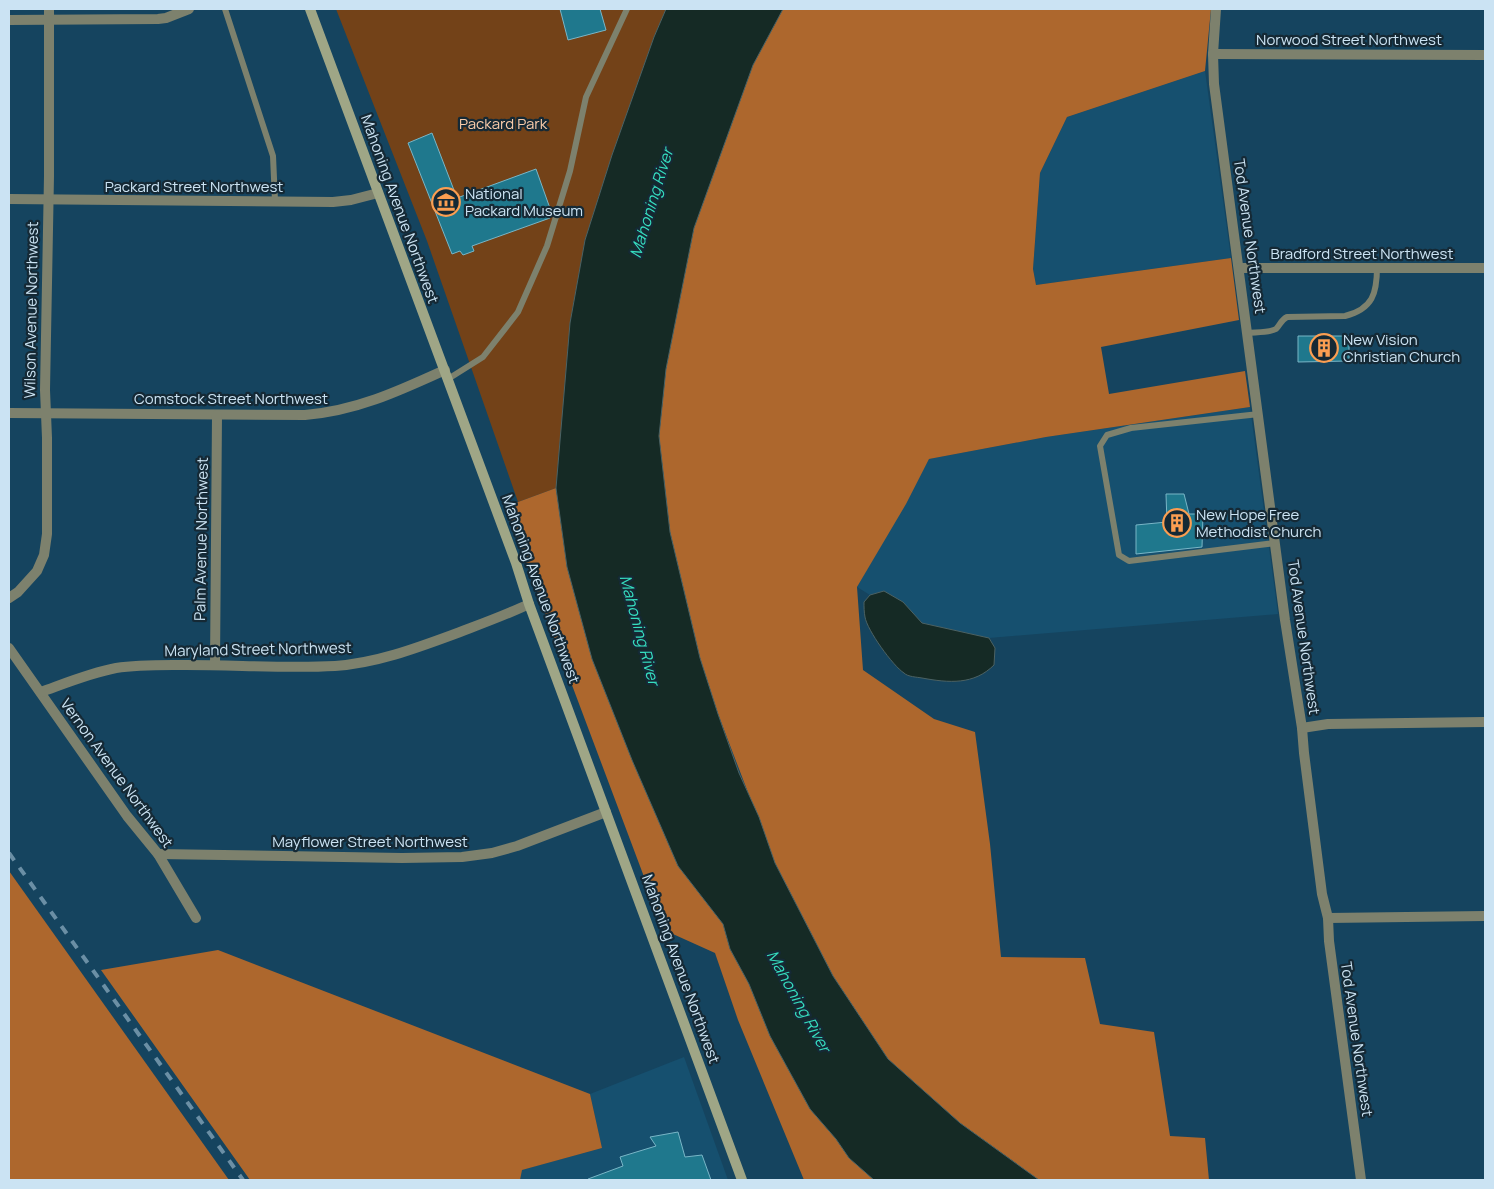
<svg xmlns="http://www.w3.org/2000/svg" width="1494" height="1189" font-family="Manrope,sans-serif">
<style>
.built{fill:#16506f}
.green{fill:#734218}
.forest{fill:#ad672d}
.water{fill:#152a25;stroke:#4c6263}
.building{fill:#1f788d;stroke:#79b6c7}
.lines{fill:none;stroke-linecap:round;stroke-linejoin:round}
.lane{stroke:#7d816d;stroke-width:6}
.street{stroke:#7d816d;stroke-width:10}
.secondary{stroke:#9fa686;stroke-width:10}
.rail{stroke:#6b8fa5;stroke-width:4;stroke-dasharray:9 9;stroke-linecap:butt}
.labels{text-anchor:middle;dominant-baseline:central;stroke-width:4.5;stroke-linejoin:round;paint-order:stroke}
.street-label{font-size:15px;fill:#cbe3f3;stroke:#152935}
.park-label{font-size:15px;fill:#f9cba9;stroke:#152935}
.poi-label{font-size:15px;fill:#cbe3f3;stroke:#152935;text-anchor:start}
.water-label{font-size:16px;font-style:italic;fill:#36dec0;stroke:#152935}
</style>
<rect width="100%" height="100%" fill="#15445f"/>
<g class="built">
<polygon points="1205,71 1231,258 1036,285 1033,269 1040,173 1067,117"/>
<polygon points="1250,407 1278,614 989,638 922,623 903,602 884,591 870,595 857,587 929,459 1046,437"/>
<polygon points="684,1057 728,1180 520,1180 521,1170 602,1148 590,1094"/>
</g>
<polygon class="green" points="336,9 666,9 654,37 612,155 585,240 570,323 556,488 518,502 427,241"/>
<g class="forest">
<polygon points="783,9 1211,9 1205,71 1067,117 1040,173 1033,269 1036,285 1231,258 1239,320 1101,347 1109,394 1245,371 1250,407 1046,437 929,459 906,504 857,587 863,670 934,719 975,732 990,844 1001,957 1085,958 1100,1024 1154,1032 1170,1136 1205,1138 1209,1180 1039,1180 960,1123 888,1059 833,976 775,863 718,714 700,658 670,532 659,436 666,369 694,228 753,65"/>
<polygon points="556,488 567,567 592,659 632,760 678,866 723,924 730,949 749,984 770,1036 810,1109 836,1139 849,1158 874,1180 804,1180 738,1020 715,953 664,930 504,504 518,502"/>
<polygon points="9,871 229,1180 9,1180"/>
<polygon points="218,950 590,1094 602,1148 522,1170 520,1180 250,1180 101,970"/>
</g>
<g class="water">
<polygon points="666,9 783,9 753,65 694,228 666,369 659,436 670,532 700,658 718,714 739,773 759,817 775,863 833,976 888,1059 960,1123 1039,1180 874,1180 849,1158 836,1139 810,1109 770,1036 749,984 730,949 723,924 678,866 632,760 592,659 567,567 556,488 570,323 585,240 612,155 654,37"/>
<path d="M884,591L903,602L922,623L989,638L995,648L994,665C974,685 949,683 922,678C917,677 908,677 904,673C893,666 867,630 865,617C864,612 864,607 864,602L870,595Z"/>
</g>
<g class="building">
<polygon points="560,9 600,9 606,30 568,40"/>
<polygon points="432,133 457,198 536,169 552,214 550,218 472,246 474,251 463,255 460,251 452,254 408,143"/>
<polygon points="1298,336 1349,336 1349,361 1298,362"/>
<polygon points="1166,494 1184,494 1189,514 1203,514 1202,547 1136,554 1136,525 1167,522"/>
<polygon points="678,1132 685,1157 702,1155 711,1180 588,1180 588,1179 623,1166 620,1157 656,1146 650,1137"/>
</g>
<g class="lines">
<g class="lane">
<polyline points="225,9 273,156 275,201"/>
<path d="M1247,333C1255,332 1269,333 1276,329C1280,325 1281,320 1287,317L1345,316C1373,309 1377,293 1377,267"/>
<polyline points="448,379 483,357 518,312 547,246 570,171 586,97 627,9"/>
<polyline points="1259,414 1131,428 1107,435 1100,446 1119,555 1129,561 1275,543"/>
</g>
<g class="street">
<polyline points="1216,9 1213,54 1214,84 1285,620 1302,728 1304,753 1322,894 1328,918 1329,941 1361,1180"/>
<polyline points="9,20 158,19 166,18 189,9"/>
<polyline points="1213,54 1485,55"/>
<polyline points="9,199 333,202 351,200 378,193"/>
<polyline points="1239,268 1485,268"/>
<path d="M9,413L305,415C356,411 399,391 445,370"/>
<polyline points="9,598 18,592 37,571 44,555 47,534 47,438 45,390 49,176 49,9"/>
<polyline points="9,648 127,816 158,854 196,918"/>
<polyline points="215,664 217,415"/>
<path d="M41,692C66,683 90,673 116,668C135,665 154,665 173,665C227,664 281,669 335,666C376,663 414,649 452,635C478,625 504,616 529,604"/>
<polyline points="1302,728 1328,724 1485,722"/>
<polyline points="158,854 402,858 462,857 492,853 517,846 606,812"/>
<polyline points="1328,918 1485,916"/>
</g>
<polyline class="secondary" points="310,9 516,563 529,604 742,1180"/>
<polyline class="rail" points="9,853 243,1180"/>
</g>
<defs>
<symbol id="museum-ring" viewBox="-11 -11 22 22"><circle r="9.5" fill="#152935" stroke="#fb9e51" stroke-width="1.5"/><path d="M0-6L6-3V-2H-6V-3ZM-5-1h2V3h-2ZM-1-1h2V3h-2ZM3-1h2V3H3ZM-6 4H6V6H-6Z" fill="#fb9e51"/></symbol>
<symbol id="building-ring" viewBox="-11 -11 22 22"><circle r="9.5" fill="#152935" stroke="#fb9e51" stroke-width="1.5"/><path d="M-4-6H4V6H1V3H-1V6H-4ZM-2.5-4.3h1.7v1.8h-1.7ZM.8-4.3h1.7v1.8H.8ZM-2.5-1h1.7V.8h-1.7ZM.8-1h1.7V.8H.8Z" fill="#fb9e51"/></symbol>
</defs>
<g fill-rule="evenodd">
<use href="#museum-ring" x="430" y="186" width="32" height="32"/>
<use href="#building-ring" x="1308" y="332" width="32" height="32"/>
<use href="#building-ring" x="1161" y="507" width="32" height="32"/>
</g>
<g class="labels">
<g class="street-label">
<text x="1349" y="39">Norwood Street Northwest</text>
<text x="194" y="186">Packard Street Northwest</text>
<text transform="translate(400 209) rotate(70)">Mahoning Avenue Northwest</text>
<text transform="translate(1250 236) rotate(82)">Tod Avenue Northwest</text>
<text x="1362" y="253">Bradford Street Northwest</text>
<text transform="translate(31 310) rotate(-89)">Wilson Avenue Northwest</text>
<text x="231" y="398">Comstock Street Northwest</text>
<text transform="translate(201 539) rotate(-89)">Palm Avenue Northwest</text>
<text transform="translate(541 589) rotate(70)">Mahoning Avenue Northwest</text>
<text transform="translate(1304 637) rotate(82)">Tod Avenue Northwest</text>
<text transform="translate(258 649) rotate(-1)">Maryland Street Northwest</text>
<text transform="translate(117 773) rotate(54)">Vernon Avenue Northwest</text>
<text x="370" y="841">Mayflower Street Northwest</text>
<text transform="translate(681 969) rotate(70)">Mahoning Avenue Northwest</text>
<text transform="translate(1357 1039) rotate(82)">Tod Avenue Northwest</text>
</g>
<g class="park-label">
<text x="503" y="123">Packard Park</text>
</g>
<g class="poi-label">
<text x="465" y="193">National<tspan x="465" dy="17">Packard Museum</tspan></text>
<text x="1343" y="339">New Vision<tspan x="1343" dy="17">Christian Church</tspan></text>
<text x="1196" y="514">New Hope Free<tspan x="1196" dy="17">Methodist Church</tspan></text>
</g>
<g class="water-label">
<text transform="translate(651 203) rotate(-73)">Mahoning River</text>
<text transform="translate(640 630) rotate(75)">Mahoning River</text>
<text transform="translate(799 1001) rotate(61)">Mahoning River</text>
</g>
</g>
<rect width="1494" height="1189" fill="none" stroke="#cbe3f3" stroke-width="20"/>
</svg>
